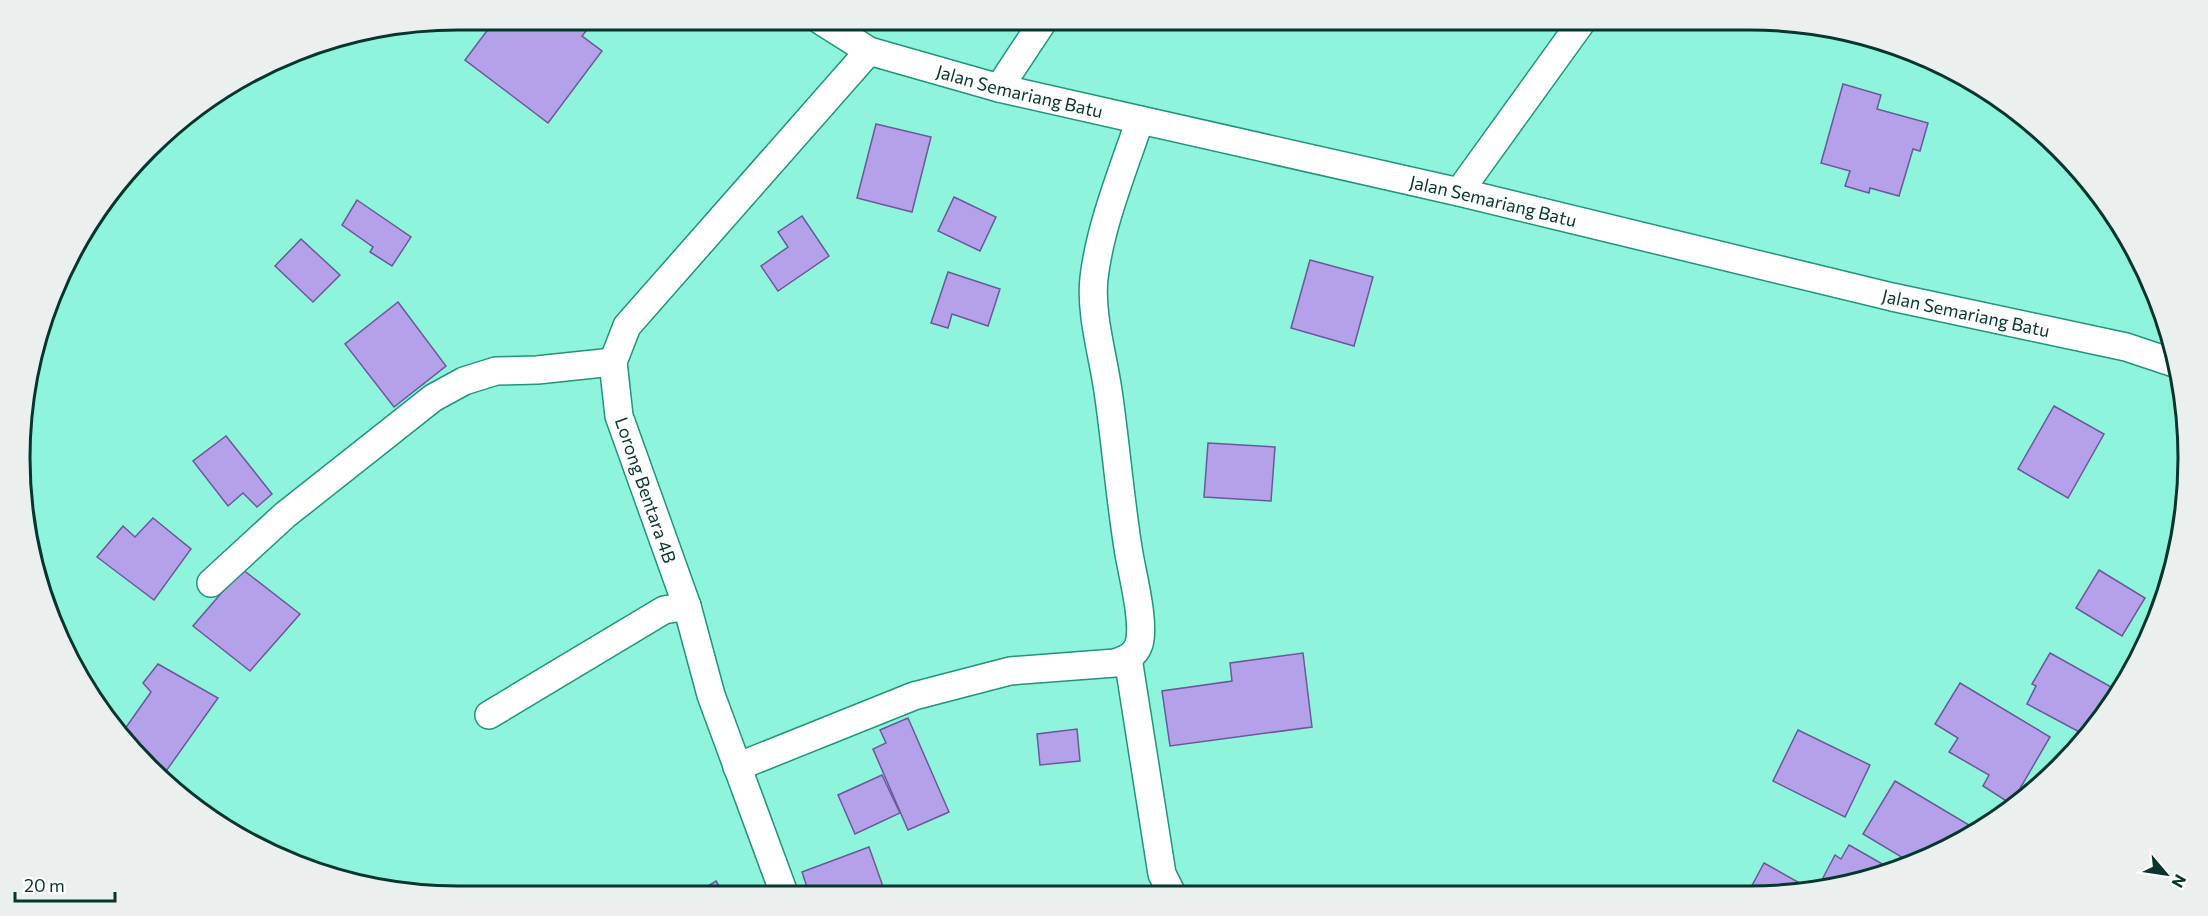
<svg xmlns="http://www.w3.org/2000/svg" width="2208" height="916" font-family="Commissioner,sans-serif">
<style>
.building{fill:#b4a1e9;stroke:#6b589a;stroke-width:1.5}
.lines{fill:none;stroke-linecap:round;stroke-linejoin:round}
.minor-casing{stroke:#21947d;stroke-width:30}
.minor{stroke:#fff;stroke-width:27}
.labels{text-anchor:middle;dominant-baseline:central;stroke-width:4.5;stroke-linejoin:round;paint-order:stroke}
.street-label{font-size:18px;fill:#06362d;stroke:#fff}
.rim{fill:none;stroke:#06362d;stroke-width:3}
</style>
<rect width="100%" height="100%" fill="#8ef5dc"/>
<g class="building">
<polygon points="495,20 514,20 518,22 520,20 595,20 582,36 602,51 548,123 465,60"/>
<polygon points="952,20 971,20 966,28"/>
<polygon points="1843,84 1881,95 1877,109 1928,123 1920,151 1913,149 1899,196 1870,188 1869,193 1845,186 1850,171 1821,163"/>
<polygon points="876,124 931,137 912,212 857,198"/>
<polygon points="954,197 996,217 980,251 938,231"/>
<polygon points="357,200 411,237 392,266 370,252 373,247 342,225"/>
<polygon points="802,216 829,256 778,291 761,266 788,247 778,232"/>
<polygon points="301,239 340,275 313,302 275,266"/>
<polygon points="1310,260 1373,277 1354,346 1291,328"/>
<polygon points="948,272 1000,289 988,326 952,314 948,328 931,323"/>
<polygon points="398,302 446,366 394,407 345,344"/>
<polygon points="2054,406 2104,434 2068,498 2018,469"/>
<polygon points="226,436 272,494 257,507 243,493 228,506 193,461"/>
<polygon points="1208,443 1275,447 1271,501 1204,497"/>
<polygon points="153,518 191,549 154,600 97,557 123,526 135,537"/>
<polygon points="242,569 300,614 250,671 193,626"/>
<polygon points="2099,570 2145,598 2122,636 2076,608"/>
<polygon points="1303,653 1312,727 1170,746 1162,691 1232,681 1230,663"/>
<polygon points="2050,653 2113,688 2106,700 2113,703 2085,735 2027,704 2036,686 2032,684"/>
<polygon points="158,664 218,698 164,774 154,766 122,733 151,692 143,683"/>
<polygon points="1960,683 2050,737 2011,804 1983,786 1989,775 1949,752 1958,738 1935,724"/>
<polygon points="908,718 949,812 908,830 873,749 886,743 880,730"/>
<polygon points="1077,729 1080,761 1040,765 1037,734"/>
<polygon points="1798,730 1870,765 1845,817 1773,781"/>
<polygon points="882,775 900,813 855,834 838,795"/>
<polygon points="1895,781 1974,828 1913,864 1863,834"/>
<polygon points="1849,845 1893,870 1816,891 1835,855 1841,859"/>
<polygon points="869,847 886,895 810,896 802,872"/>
<polygon points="1764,863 1814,891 1748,893"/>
<polygon points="716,881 725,896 692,896"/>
</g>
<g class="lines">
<defs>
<g id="minor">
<path id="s1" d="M820,20L869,51L999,88L1459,192L1892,297L2126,347L2177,364"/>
<polyline points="999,88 1044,20"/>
<polyline points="1459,192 1583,20"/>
<polyline points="211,583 285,515 433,398 464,381 496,371 537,370 613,362"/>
<polyline points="1128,658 1162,874 1172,894"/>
<polyline points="489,715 664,610 687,606"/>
<path d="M737,767L914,696L1010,671L1115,663C1126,659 1135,656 1139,644C1145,623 1133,577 1129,554C1120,500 1116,445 1108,391C1103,355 1090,314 1094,278C1100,226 1123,170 1140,120"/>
<polyline points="785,896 711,695 687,606 619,416 613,362 627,326 869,51"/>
</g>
</defs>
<use href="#minor" class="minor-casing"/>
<use href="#minor" class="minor"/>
</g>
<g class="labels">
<g class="street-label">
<text stroke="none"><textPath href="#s1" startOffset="214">Jalan Semariang Batu</textPath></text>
<text stroke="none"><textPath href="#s1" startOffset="700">Jalan Semariang Batu</textPath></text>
<text stroke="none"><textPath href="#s1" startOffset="1186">Jalan Semariang Batu</textPath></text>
<text transform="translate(646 490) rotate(71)">Lorong Bentara 4B</text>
</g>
</g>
<path d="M0 0H2208V916H0ZM458 30H1750A428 428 0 0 1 2178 458V458A428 428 0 0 1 1750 886H458A428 428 0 0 1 30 458V458A428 428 0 0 1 458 30Z" fill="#ebefee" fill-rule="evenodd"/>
<path class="rim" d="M458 30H1750A428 428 0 0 1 2178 458V458A428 428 0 0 1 1750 886H458A428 428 0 0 1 30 458V458A428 428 0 0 1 458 30Z"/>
<g transform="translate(2166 874) rotate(119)" stroke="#ffffff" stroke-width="4.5" paint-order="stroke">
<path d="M0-4.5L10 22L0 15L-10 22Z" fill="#06362d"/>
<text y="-9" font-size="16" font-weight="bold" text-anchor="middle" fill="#06362d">N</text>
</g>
<path d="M15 892v9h100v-9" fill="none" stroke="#06362d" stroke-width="3"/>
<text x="24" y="892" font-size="18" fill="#06362d" stroke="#ffffff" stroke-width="4.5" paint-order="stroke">20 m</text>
</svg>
